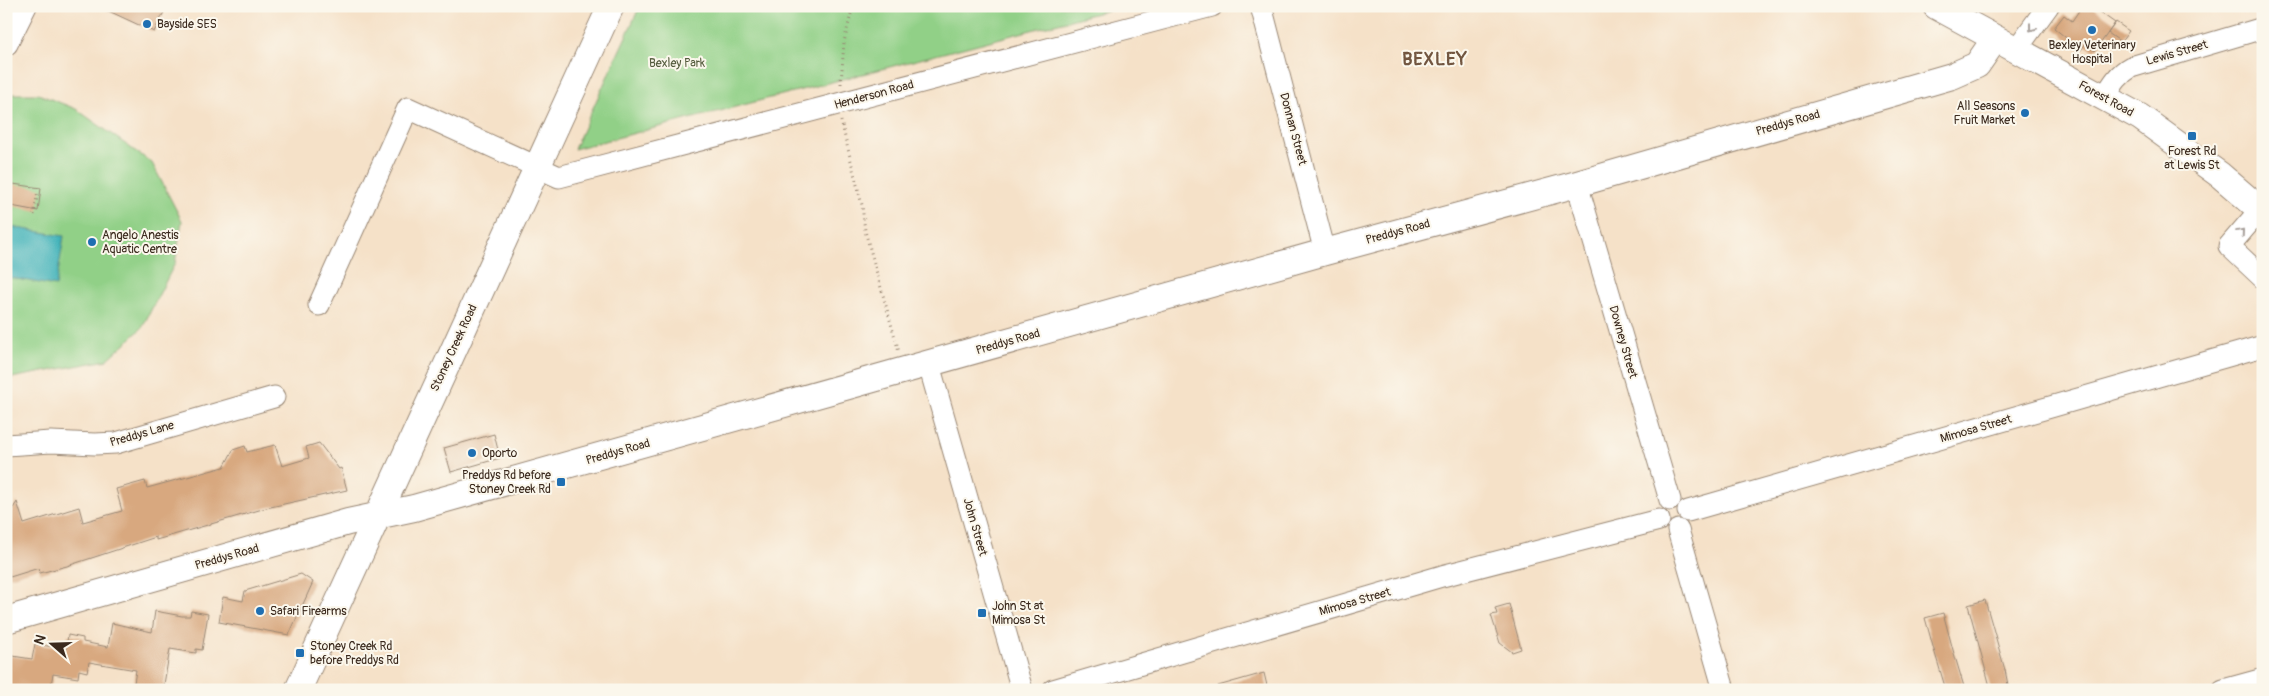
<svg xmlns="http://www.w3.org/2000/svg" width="2269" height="696" font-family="Pangolin,sans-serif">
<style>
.green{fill:#91d087;stroke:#667d52}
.water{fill:#43b3ba;stroke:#3f6e6c}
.building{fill:#d8a87f}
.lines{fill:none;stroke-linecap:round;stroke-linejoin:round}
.minor-casing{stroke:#988673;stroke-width:23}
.major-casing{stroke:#988673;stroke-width:28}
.path{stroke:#988673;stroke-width:3;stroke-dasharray:1 4;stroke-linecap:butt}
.minor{stroke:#fff;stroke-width:21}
.major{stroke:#fff;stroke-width:26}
.oneway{stroke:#a79f9a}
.poi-dot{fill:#1f6fb2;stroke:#fbf7ec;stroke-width:2}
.labels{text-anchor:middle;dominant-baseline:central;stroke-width:4;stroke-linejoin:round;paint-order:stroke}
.poi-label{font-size:12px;fill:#3b2a1e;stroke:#fbf7ec;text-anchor:start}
.street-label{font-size:12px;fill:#3b2a1e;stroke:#fbf7ec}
.park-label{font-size:12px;fill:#555c3e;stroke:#fbf7ec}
.district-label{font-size:18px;font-weight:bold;letter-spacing:1px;fill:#725640;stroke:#fbf7ec}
</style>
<rect width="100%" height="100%" fill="#fbf7ec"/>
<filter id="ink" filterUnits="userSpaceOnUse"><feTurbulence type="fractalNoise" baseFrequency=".02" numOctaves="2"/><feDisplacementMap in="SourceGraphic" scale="10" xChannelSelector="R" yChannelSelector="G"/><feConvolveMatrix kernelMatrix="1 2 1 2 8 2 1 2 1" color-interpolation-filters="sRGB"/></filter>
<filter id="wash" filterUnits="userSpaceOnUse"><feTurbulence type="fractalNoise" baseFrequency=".0096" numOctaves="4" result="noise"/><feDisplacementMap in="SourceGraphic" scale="20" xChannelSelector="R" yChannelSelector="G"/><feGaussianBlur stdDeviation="1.12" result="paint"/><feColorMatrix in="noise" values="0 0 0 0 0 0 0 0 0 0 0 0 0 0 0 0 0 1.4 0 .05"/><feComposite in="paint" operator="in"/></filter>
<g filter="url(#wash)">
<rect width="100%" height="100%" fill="#f5e1c8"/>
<g class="green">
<polygon points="640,6 1124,6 574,149"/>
<polygon points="6,94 38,94 76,109 152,163 182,221 175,263 142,328 107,360 6,379"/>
</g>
<polygon class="water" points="6,226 64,236 56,286 6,277"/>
<g id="blocks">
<g class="building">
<polygon points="98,6 167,6 154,32"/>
<polygon points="2082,6 2091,6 2115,23 2095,51 2085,44 2081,50 2054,28 2064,15 2072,21"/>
<polygon points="2116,22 2129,31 2121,42 2108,33"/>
<polygon points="6,183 41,188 38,211 6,205"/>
<polygon points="494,434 500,458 451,472 444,448"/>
<polygon points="319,443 339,469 341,468 347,490 266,508 156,540 156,537 67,566 40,573 39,568 10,577 6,565 6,519 17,502 24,524 79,507 83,522 122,511 116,489 145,481 147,488 224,467 233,450 245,446 247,452 275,445 282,466 309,458 306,447"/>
<polygon points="301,574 313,582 289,635 219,622 223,597 243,601 245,591"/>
<polygon points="1985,600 2005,670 2009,690 1991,690 1968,605"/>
<polygon points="1509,604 1521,649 1512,652 1500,643 1491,615 1497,614 1495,608"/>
<polygon points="155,611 182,616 190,616 191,611 208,614 202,650 196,649 196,653 170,649 163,690 133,690 136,670 89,662 87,672 79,670 78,678 53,674 50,690 6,690 6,655 32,659 35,644 66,649 68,635 83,638 83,642 108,647 112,623 152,632"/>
<polygon points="1943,613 1953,650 1965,690 1946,690 1934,650 1925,618"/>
<polygon points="1264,673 1268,690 1218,690 1218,686"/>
</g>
</g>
</g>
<g filter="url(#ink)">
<use href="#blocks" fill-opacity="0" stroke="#988673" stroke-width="1"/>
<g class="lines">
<defs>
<g id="minor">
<polyline points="1261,6 1325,252"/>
<polyline points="7,44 26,6"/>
<polyline points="2016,50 2048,6"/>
<path d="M2105,97C2112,85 2118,74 2131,67L2263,28"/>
<polyline points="1577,184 1670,500"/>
<polyline points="2260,210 2229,246 2263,278"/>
<polyline points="319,305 408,108 559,177 1212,6"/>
<polyline points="929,365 1022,690"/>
<polyline points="6,445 51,442 95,444 116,443 274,397"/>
<polyline points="1688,511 2263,346"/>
<polyline points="1678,530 1724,690"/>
<polyline points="1053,690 1442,576 1659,520"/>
<polyline points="2223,690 2263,679"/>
</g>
<g id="major">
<polyline points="1936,6 2140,117 2220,175 2263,212"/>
<polyline points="6,620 348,522 414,508 1325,252 1577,184 1952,76 1977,65 1995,39"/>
<polyline points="298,690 611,6"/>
</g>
</defs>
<use href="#minor" class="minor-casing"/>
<use href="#major" class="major-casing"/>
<g class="path">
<polyline points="841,84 844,42 853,6"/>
<polyline points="841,121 862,205 865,231 899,352"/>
<polyline points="34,215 38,191"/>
</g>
<use href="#minor" class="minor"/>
<use href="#major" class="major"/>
</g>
<defs><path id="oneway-chevron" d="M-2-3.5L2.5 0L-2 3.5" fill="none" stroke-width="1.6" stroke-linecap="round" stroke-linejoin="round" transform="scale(1.25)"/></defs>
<g class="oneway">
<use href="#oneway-chevron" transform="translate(2032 28) rotate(127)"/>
<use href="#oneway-chevron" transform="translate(2241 232) rotate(-50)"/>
</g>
</g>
<g class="poi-dot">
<circle cx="147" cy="24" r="5"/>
<circle cx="2092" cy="30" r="5"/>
<circle cx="2025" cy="113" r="5"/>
<rect x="2187" y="131" width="10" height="10" rx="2.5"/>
<circle cx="92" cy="242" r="5"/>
<circle cx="472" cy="453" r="5"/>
<rect x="556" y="477" width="10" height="10" rx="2.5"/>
<circle cx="260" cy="611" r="5"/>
<rect x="977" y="608" width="10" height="10" rx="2.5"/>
<rect x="295" y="648" width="10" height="10" rx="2.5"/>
</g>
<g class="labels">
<g class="poi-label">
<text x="157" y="24">Bayside SES</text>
<text x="2092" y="45" text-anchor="middle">Bexley Veterinary<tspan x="2092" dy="14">Hospital</tspan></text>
<text x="2015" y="106" text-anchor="end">All Seasons<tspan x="2015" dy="14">Fruit Market</tspan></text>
<text x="2192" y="151" text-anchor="middle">Forest Rd<tspan x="2192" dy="14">at Lewis St</tspan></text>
<text x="102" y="235">Angelo Anestis<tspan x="102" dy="14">Aquatic Centre</tspan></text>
<text x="482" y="453">Oporto</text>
<text x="551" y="475" text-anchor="end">Preddys Rd before<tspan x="551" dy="14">Stoney Creek Rd</tspan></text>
<text x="992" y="606">John St at<tspan x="992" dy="14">Mimosa St</tspan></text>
<text x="270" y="611">Safari Firearms</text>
<text x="310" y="646">Stoney Creek Rd<tspan x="310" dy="14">before Preddys Rd</tspan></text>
</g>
<g class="street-label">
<text transform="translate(2177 53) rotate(-16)">Lewis Street</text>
<text transform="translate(874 95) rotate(-15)">Henderson Road</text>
<text transform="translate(2106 99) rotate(29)">Forest Road</text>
<text transform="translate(1788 123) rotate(-16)">Preddys Road</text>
<text transform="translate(1293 129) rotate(75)">Donnan Street</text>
<text transform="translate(1398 232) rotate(-15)">Preddys Road</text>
<text transform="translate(1008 342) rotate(-16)">Preddys Road</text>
<text transform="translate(1623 342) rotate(74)">Downey Street</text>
<text transform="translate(454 348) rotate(-65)">Stoney Creek Road</text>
<text transform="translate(1976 429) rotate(-16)">Mimosa Street</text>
<text transform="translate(142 434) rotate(-16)">Preddys Lane</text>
<text transform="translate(618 452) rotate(-16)">Preddys Road</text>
<text transform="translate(975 527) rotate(74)">John Street</text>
<text transform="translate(227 557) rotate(-16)">Preddys Road</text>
<text transform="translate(1355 602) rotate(-16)">Mimosa Street</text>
</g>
<g class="park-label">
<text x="677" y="63">Bexley Park</text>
</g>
<g class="district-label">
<text x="1435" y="59">BEXLEY</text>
</g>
</g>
<rect width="2269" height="696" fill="none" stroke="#fbf7ec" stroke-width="25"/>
<g transform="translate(52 644) rotate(290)" stroke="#fbf7ec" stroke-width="4" paint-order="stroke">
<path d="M0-4L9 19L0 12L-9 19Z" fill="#3b2a1e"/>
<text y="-8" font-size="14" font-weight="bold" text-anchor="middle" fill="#3b2a1e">N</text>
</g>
</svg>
